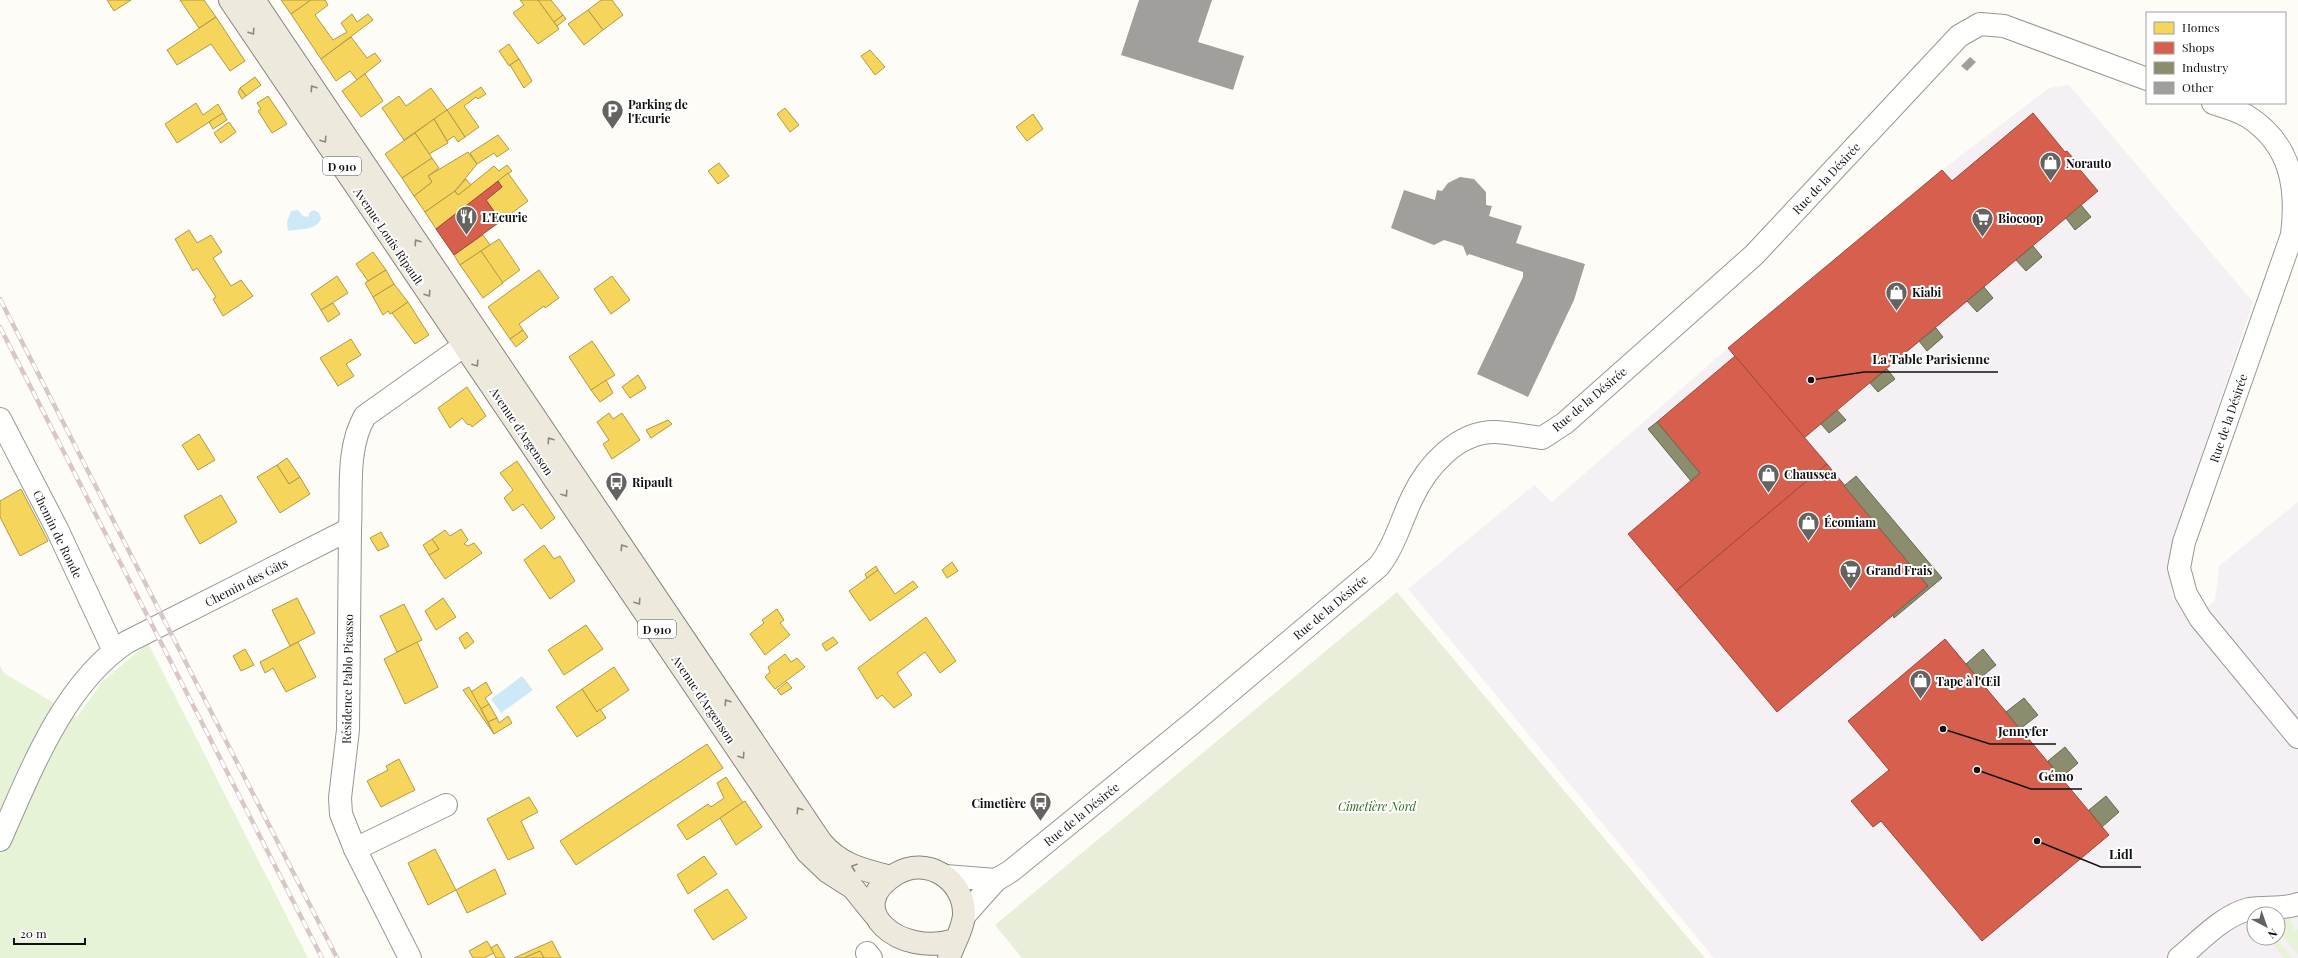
<svg xmlns="http://www.w3.org/2000/svg" width="2298" height="958" font-family="'Playfair Display',serif">
<style>
.industrial{fill:#f5f0f3;fill-rule:evenodd}
.green{fill:#e7f3d7}
.cemetery{fill:#e9eedb}
.water{fill:#cde8f7}
.homes{fill:#f6d55c;stroke:#b19a46}
.shops{fill:#d6604d;stroke:#9b483b}
.industry{fill:#8c8c6e;stroke:#676752}
.building{fill:#a19f9c}
.lines{fill:none;stroke-linecap:round;stroke-linejoin:round}
.minor-casing{stroke:#979795;stroke-width:24}
.primary-casing{stroke:#858482;stroke-width:24}
.minor{stroke:#fffffe;stroke-width:22}
.primary{stroke:#ede9dc;stroke-width:22}
.rail-casing{stroke:#d9c6c7;stroke-width:4.5}
.rail{stroke:#fff;stroke-width:3;stroke-dasharray:9;stroke-linecap:butt}
.oneway{stroke:#8a8881}
.labels{text-anchor:middle;dominant-baseline:central;stroke-width:4;stroke-linejoin:round;paint-order:stroke}
.shield{fill:#fff;stroke:#585858;stroke-width:1}
.shield-label{font-size:11px;font-weight:bold;fill:#111}
.poi-label{font-size:12px;font-weight:bold;fill:#111;stroke:#fff;text-anchor:start}
.street-label{font-size:12px;fill:#111;stroke:#fff}
.park-label{font-size:12px;font-style:italic;fill:#2f6b1f;stroke:#fff}
.leader{fill:none;stroke:#111;stroke-width:1.5}
.callout-dot{fill:#111;stroke:#fff;stroke-width:1.5}
.callout-label{font-size:13px;text-anchor:middle;font-weight:bold;fill:#111;stroke:#fff;stroke-width:4;stroke-linejoin:round;paint-order:stroke}
</style>
<rect width="100%" height="100%" fill="#fdfcf7"/>
<path class="industrial" d="M2069,85L2253,302L2175,535L2168,568L2172,595L2188,621L2215,601L2219,566L2298,502V958H1714L1408,589L1534,485L1552,502L1728,348L1942,170L2049,88ZM2254,914H2278V938H2254Z"/>
<g class="green">
<polygon points="148,643 308,958 0,958 0,666 4,673 77,717 102,682"/>
<polygon points="2290,917 2294,930 2298,929 2298,955 2278,930 2278,918"/>
<polygon points="2268,938 2276,938 2292,958 2284,958"/>
</g>
<polygon class="cemetery" points="1397,592 1705,958 1022,958 995,925"/>
<g class="water">
<path d="M298,210L303,216L308,217L310,212L314,210L319,213L321,219C314,232 300,228 288,231L287,222L291,211Z"/>
<polygon points="522,676 533,690 501,713 491,699"/>
</g>
<g class="homes">
<polygon points="107,0 131,0 114,11"/>
<polygon points="180,0 204,0 216,17 199,28"/>
<polygon points="281,0 311,0 291,14"/>
<polygon points="311,0 325,0 328,5 315,15 333,40 347,32 341,23 352,14 357,22 368,14 373,20 321,59 291,14"/>
<polygon points="520,0 538,0 559,29 538,44 513,13 524,5"/>
<polygon points="538,0 551,0 563,15 554,22"/>
<polygon points="601,0 612,0 623,15 603,30 588,10"/>
<polygon points="588,10 603,30 584,45 568,24"/>
<polygon points="563,15 566,19 557,26 554,22"/>
<polygon points="216,17 245,61 230,71 211,44 177,65 167,50"/>
<polygon points="351,37 367,58 375,53 381,61 357,80 350,71 336,81 321,59"/>
<polygon points="509,44 519,59 509,66 499,51"/>
<polygon points="870,50 885,67 875,75 861,56"/>
<polygon points="519,59 532,81 524,88 510,65"/>
<polygon points="365,74 383,101 361,117 342,91"/>
<polygon points="255,77 261,85 246,96 240,88"/>
<polygon points="481,87 486,94 478,99 476,97 464,106 479,127 465,137 447,110"/>
<polygon points="240,88 246,96 242,99 238,92"/>
<polygon points="431,88 447,110 404,140 382,108 399,96 406,106"/>
<polygon points="268,96 287,124 272,133 258,111 261,109 257,103"/>
<polygon points="196,103 203,115 218,104 223,113 177,143 165,124"/>
<polygon points="785,108 799,125 790,132 777,114"/>
<polygon points="447,110 465,137 458,142 454,136 447,141 434,119"/>
<polygon points="223,113 227,120 213,129 209,122"/>
<polygon points="1033,114 1043,129 1027,141 1016,127"/>
<polygon points="434,119 448,143 429,154 415,133"/>
<polygon points="229,122 236,132 221,143 214,133"/>
<polygon points="415,133 432,158 402,178 385,154"/>
<polygon points="498,135 509,149 497,157 494,153 477,164 470,153"/>
<polygon points="468,152 477,164 455,191 425,212 414,196 432,182 428,176"/>
<polygon points="432,158 439,168 428,176 432,182 414,196 402,178"/>
<polygon points="719,163 729,176 718,184 708,171"/>
<polygon points="507,165 512,171 436,229 425,212 455,191 458,195 494,166 499,171"/>
<polygon points="508,173 528,201 501,221 486,200 502,187 498,181"/>
<polygon points="466,179 471,185 458,195 455,191"/>
<polygon points="189,230 197,243 211,235 222,252 213,258 231,286 241,280 253,296 223,316 213,299 216,297 197,268 193,271 175,239"/>
<polygon points="483,235 490,245 460,265 454,255"/>
<polygon points="499,239 520,270 502,283 481,251"/>
<polygon points="481,251 503,283 483,298 460,265"/>
<polygon points="373,252 386,270 368,281 356,264"/>
<polygon points="386,270 394,284 373,297 365,283"/>
<polygon points="539,270 559,298 545,308 544,306 519,324 523,330 510,339 488,307"/>
<polygon points="337,276 348,293 321,310 311,294"/>
<polygon points="612,276 630,300 611,314 594,289"/>
<polygon points="394,284 408,302 392,313 390,314 388,311 383,315 373,297"/>
<polygon points="408,302 429,335 415,344 392,313"/>
<polygon points="333,303 340,314 328,322 321,310"/>
<polygon points="523,330 528,337 516,347 510,339"/>
<polygon points="351,339 361,355 346,364 354,376 338,386 320,358"/>
<polygon points="592,341 615,375 591,390 569,357"/>
<polygon points="638,375 646,388 630,398 622,387"/>
<polygon points="606,380 613,393 600,402 591,390"/>
<polygon points="467,387 486,416 472,427 470,424 468,425 462,418 450,428 438,408"/>
<polygon points="609,413 613,419 622,413 640,440 612,459 603,444 609,440 597,422"/>
<polygon points="668,420 672,424 651,438 646,430"/>
<polygon points="199,434 215,460 198,470 182,445"/>
<polygon points="287,458 300,477 289,484 277,465"/>
<polygon points="517,461 555,518 541,529 523,504 513,511 504,498 513,490 500,473"/>
<polygon points="277,465 289,484 300,477 310,494 280,513 257,477"/>
<polygon points="21,489 48,541 20,556 0,517 0,501"/>
<polygon points="221,495 237,522 200,544 184,516"/>
<polygon points="461,529 468,540 464,544 468,546 474,543 482,553 445,579 429,555 439,549 432,539 445,530 450,536"/>
<polygon points="381,532 389,546 378,551 370,538"/>
<polygon points="432,539 439,549 429,555 423,545"/>
<polygon points="544,545 554,559 560,556 575,581 550,599 524,560"/>
<polygon points="952,562 958,571 947,578 942,570"/>
<polygon points="876,566 878,570 867,578 865,574"/>
<polygon points="878,570 895,594 913,581 918,587 870,621 849,591"/>
<polygon points="297,598 315,633 290,646 272,610"/>
<polygon points="443,598 456,617 436,630 425,611"/>
<polygon points="404,604 422,640 397,652 380,616"/>
<polygon points="777,609 784,620 780,623 790,635 765,655 750,634 764,623 762,620"/>
<polygon points="926,617 956,661 940,673 925,652 897,673 912,695 894,708 882,695 877,699 858,668"/>
<polygon points="586,625 603,649 564,675 548,650"/>
<polygon points="467,632 474,642 465,649 459,638"/>
<polygon points="833,637 838,643 826,651 822,644"/>
<polygon points="298,642 316,677 286,692 273,668 265,673 260,662"/>
<polygon points="417,642 438,687 405,704 384,659"/>
<polygon points="245,649 254,665 241,671 233,656"/>
<polygon points="785,654 791,662 797,658 805,667 775,689 765,677 770,672 768,667"/>
<polygon points="614,667 629,690 597,712 582,689"/>
<polygon points="486,682 492,693 485,698 489,704 481,709 471,692"/>
<polygon points="787,682 792,688 781,695 777,690"/>
<polygon points="469,687 481,709 494,734 463,690"/>
<polygon points="582,689 597,712 600,709 606,718 577,737 556,707"/>
<polygon points="489,704 497,718 488,722 481,709"/>
<polygon points="508,716 512,723 494,734 488,722 497,718 499,723"/>
<polygon points="707,744 723,768 576,865 560,841"/>
<polygon points="399,759 415,790 381,807 367,781 388,770 386,766"/>
<polygon points="726,777 743,803 687,840 677,825 708,804 711,807 724,798 717,783"/>
<polygon points="529,797 538,812 521,821 534,848 508,860 487,819"/>
<polygon points="745,801 762,827 736,845 720,818"/>
<polygon points="435,849 456,890 428,905 408,863"/>
<polygon points="704,856 717,874 688,894 677,875"/>
<polygon points="495,869 506,894 467,913 456,890"/>
<polygon points="727,889 747,918 713,940 694,910"/>
<polygon points="487,941 494,953 484,958 473,958 469,951"/>
<polygon points="552,941 561,958 544,958 540,951 524,958 514,958"/>
<polygon points="497,944 505,958 496,958 491,948"/>
<polygon points="540,951 544,958 524,958"/>
</g>
<g class="shops">
<polygon points="2033,113 2065,152 2067,151 2073,158 2071,159 2098,191 1804,438 1728,348 1942,170 1952,181"/>
<polygon points="498,181 502,187 486,200 501,221 454,255 436,229"/>
<polygon points="1735,356 1827,464 1676,591 1628,534 1700,473 1657,422"/>
<polygon points="1827,464 1928,586 1777,712 1676,591"/>
<polygon points="1945,639 2109,835 1982,941 1881,821 1873,827 1851,801 1889,770 1848,721"/>
</g>
<g class="industry">
<polygon points="2081,205 2091,217 2075,230 2066,218"/>
<polygon points="2033,246 2042,257 2026,271 2016,260"/>
<polygon points="1984,287 1993,298 1977,312 1967,301"/>
<polygon points="1936,328 1943,337 1927,351 1919,341"/>
<polygon points="1887,369 1895,379 1878,392 1870,383"/>
<polygon points="1837,410 1846,420 1829,433 1821,424"/>
<polygon points="1657,422 1700,473 1691,481 1648,429"/>
<polygon points="1856,476 1942,578 1894,618 1893,615 1928,586 1844,486"/>
<polygon points="1983,649 1996,665 1979,679 1966,664"/>
<polygon points="2024,698 2038,715 2020,729 2006,712"/>
<polygon points="2065,747 2078,763 2061,778 2048,761"/>
<polygon points="2106,796 2119,812 2102,827 2089,810"/>
</g>
<g class="building">
<polygon points="1139,0 1212,0 1198,42 1244,56 1233,90 1121,55"/>
<polygon points="1970,57 1976,62 1967,71 1961,66"/>
<polygon points="1460,177 1474,179 1486,192 1486,205 1492,206 1489,216 1522,226 1516,243 1585,264 1574,300 1528,397 1477,374 1523,277 1523,272 1469,254 1467,256 1463,246 1444,240 1434,245 1391,228 1404,190 1435,200 1437,190 1442,191 1448,183"/>
</g>
<g class="lines">
<defs>
<g id="minor">
<path d="M2213,103C2224,107 2237,110 2247,116C2291,144 2298,187 2292,235L2184,542L2179,568L2186,594L2200,618L2298,737"/>
<polyline points="0,419 57,529 114,651"/>
<polyline points="350,529 348,730 340,798 341,814 355,849 410,958"/>
<path d="M0,840C30,773 63,684 127,642L350,529C352,492 346,448 365,416L479,335"/>
<polyline points="355,849 446,805"/>
<polyline points="945,876 996,880"/>
<path d="M964,916L996,880L1011,871L1195,721L1379,566C1395,545 1401,521 1412,498C1427,466 1458,431 1496,432C1511,433 1527,436 1542,438L1565,423L1754,255L1959,36L1980,24L2004,26L2147,79"/>
<polyline points="867,953 871,958"/>
<path d="M2179,958C2200,941 2222,916 2249,909C2265,906 2282,910 2298,904"/>
</g>
<g id="primary">
<polyline points="230,0 807,852 828,872 853,888 874,914"/>
<path d="M254,0L821,842C840,865 863,870 891,877"/>
<path d="M949,958C953,944 963,930 964,915C965,880 927,855 896,874C840,908 900,958 955,940"/>
</g>
</defs>
<use href="#minor" class="minor-casing"/>
<use href="#primary" class="primary-casing"/>
<use href="#minor" class="minor"/>
<use href="#primary" class="primary"/>
<defs>
<g id="rail">
<polyline points="0,299 337,958"/>
<polyline points="0,327 322,958"/>
</g>
</defs>
<use href="#rail" class="rail-casing"/>
<use href="#rail" class="rail"/>
</g>
<defs><path id="oneway-chevron" d="M-2-3.5L2.5 0L-2 3.5" fill="none" stroke-width="1.6" stroke-linecap="round" stroke-linejoin="round"/></defs>
<g class="oneway">
<use href="#oneway-chevron" transform="translate(252 32) rotate(56)"/>
<use href="#oneway-chevron" transform="translate(313 88) rotate(-124)"/>
<use href="#oneway-chevron" transform="translate(324 140) rotate(56)"/>
<use href="#oneway-chevron" transform="translate(417 242) rotate(-124)"/>
<use href="#oneway-chevron" transform="translate(428 294) rotate(56)"/>
<use href="#oneway-chevron" transform="translate(476 364) rotate(56)"/>
<use href="#oneway-chevron" transform="translate(550 440) rotate(-124)"/>
<use href="#oneway-chevron" transform="translate(565 494) rotate(56)"/>
<use href="#oneway-chevron" transform="translate(623 547) rotate(-124)"/>
<use href="#oneway-chevron" transform="translate(638 602) rotate(56)"/>
<use href="#oneway-chevron" transform="translate(727 702) rotate(-124)"/>
<use href="#oneway-chevron" transform="translate(742 756) rotate(56)"/>
<use href="#oneway-chevron" transform="translate(799 810) rotate(-124)"/>
<use href="#oneway-chevron" transform="translate(854 867) rotate(-161)"/>
</g>
<defs>
<symbol id="parking-pin" viewBox="-11 -11 22 30"><path d="M0 17L-7.5 6A9.5 9.5 0 1 1 7.5 6Z" fill="#646362" stroke="#fff"/><path d="M-3.5-5.5H1a3.5 3.5 0 0 1 0 7H-1V5.5H-3.5ZM-1-3.4V-.6H.8a1.4 1.4 0 0 0 0-2.8Z" fill="#fff"/></symbol>
<symbol id="shop-pin" viewBox="-11 -11 22 30"><path d="M0 17L-7.5 6A9.5 9.5 0 1 1 7.5 6Z" fill="#646362" stroke="#fff"/><path d="M-5-2.5h2.3a2.7 3.5 0 0 1 5.4 0H5L5.5 6h-11ZM-1.5-2.5h3a1.5 2.3 0 0 0-3 0Z" fill="#fff"/></symbol>
<symbol id="restaurant-pin" viewBox="-11 -11 22 30"><path d="M0 17L-7.5 6A9.5 9.5 0 1 1 7.5 6Z" fill="#646362" stroke="#fff"/><path d="M-5-6h1v4h1v-4h1v4h1v-4h1v5L-1.5 .5V6h-2V.5L-5-1ZM5-6V6H3V1.5H1.5Q1.5-4 5-6Z" fill="#fff"/></symbol>
<symbol id="supermarket-pin" viewBox="-11 -11 22 30"><path d="M0 17L-7.5 6A9.5 9.5 0 1 1 7.5 6Z" fill="#646362" stroke="#fff"/><path d="M-6-5.5h2.5l.6 2H6L4.5 2H-2.5L-4.4-4H-6ZM-1.5 3.2a1.3 1.3 0 1 0 .1 0ZM3 3.2a1.3 1.3 0 1 0 .1 0Z" fill="#fff"/></symbol>
<symbol id="bus-pin" viewBox="-11 -11 22 30"><path d="M0 17L-7.5 6A9.5 9.5 0 1 1 7.5 6Z" fill="#646362" stroke="#fff"/><path d="M-5-6H5V4H4V6H2V4H-2V6H-4V4H-5ZM-3.5-4V0h7V-4ZM-3.5 1.2v1.5H-2V1.2ZM2 1.2v1.5H3.5V1.2Z" fill="#fff"/></symbol>
</defs>
<g fill-rule="evenodd">
<use href="#parking-pin" x="600" y="98" width="25" height="34"/>
<use href="#shop-pin" x="2038" y="150" width="25" height="34"/>
<use href="#restaurant-pin" x="454" y="204" width="25" height="34"/>
<use href="#supermarket-pin" x="1970" y="206" width="25" height="34"/>
<use href="#shop-pin" x="1884" y="280" width="25" height="34"/>
<use href="#shop-pin" x="1756" y="462" width="25" height="34"/>
<use href="#bus-pin" x="604" y="470" width="25" height="34"/>
<use href="#shop-pin" x="1796" y="510" width="25" height="34"/>
<use href="#supermarket-pin" x="1838" y="558" width="25" height="34"/>
<use href="#shop-pin" x="1908" y="668" width="25" height="34"/>
<use href="#bus-pin" x="1028" y="790" width="25" height="34"/>
</g>
<g class="labels">
<g class="shield">
<rect x="323" y="157" width="38" height="18" rx="3"/>
<rect x="638" y="620" width="38" height="18" rx="3"/>
</g>
<g class="shield-label">
<text x="342" y="166">D 910</text>
<text x="657" y="629">D 910</text>
</g>
<g class="poi-label">
<text x="628" y="104">Parking de<tspan x="628" dy="14">l'Ecurie</tspan></text>
<text x="2066" y="163">Norauto</text>
<text x="482" y="217">L'Ecurie</text>
<text x="1998" y="218">Biocoop</text>
<text x="1912" y="292">Kiabi</text>
<text x="1784" y="474">Chaussea</text>
<text x="632" y="482">Ripault</text>
<text x="1824" y="522">Écomiam</text>
<text x="1866" y="570">Grand Frais</text>
<text x="1936" y="681">Tape à l'Œil</text>
<text x="1026" y="803" text-anchor="end">Cimetière</text>
</g>
<g class="street-label">
<text transform="translate(1826 178) rotate(-47)">Rue de la Désirée</text>
<text transform="translate(389 236) rotate(56)">Avenue Louis Ripault</text>
<text transform="translate(1589 399) rotate(-40)">Rue de la Désirée</text>
<text transform="translate(2228 418) rotate(-71)">Rue de la Désirée</text>
<text transform="translate(522 431) rotate(56)">Avenue d'Argenson</text>
<text transform="translate(58 534) rotate(64)">Chemin de Ronde</text>
<text transform="translate(246 582) rotate(-27)">Chemin des Gâts</text>
<text transform="translate(1330 607) rotate(-40)">Rue de la Désirée</text>
<text transform="translate(347 679) rotate(-89)">Résidence Pablo Picasso</text>
<text transform="translate(704 699) rotate(56)">Avenue d'Argenson</text>
<text transform="translate(1081 814) rotate(-39)">Rue de la Désirée</text>
</g>
<g class="park-label">
<text x="1377" y="806">Cimetière Nord</text>
</g>
</g>
<path class="leader" d="M1811 380L1864 372H1998M1943 729L1990 744H2056M1977 770L2031 789H2082M2037 841L2101 867H2141"/>
<g class="callout-dot">
<circle cx="1811" cy="380" r="4"/>
<circle cx="1943" cy="729" r="4"/>
<circle cx="1977" cy="770" r="4"/>
<circle cx="2037" cy="841" r="4"/>
</g>
<g class="callout-label">
<text x="1931" y="364">La Table Parisienne</text>
<text x="2023" y="736">Jennyfer</text>
<text x="2056" y="781">Gémo</text>
<text x="2121" y="859">Lidl</text>
</g>
<rect x="2146" y="12" width="140" height="92" fill="#ffffff" stroke="#a0a0a0"/>
<rect x="2154" y="22" width="20" height="12" fill="#f6d55c" stroke="#a0a0a0"/>
<text x="2182" y="32" font-size="12" fill="#111111">Homes</text>
<rect x="2154" y="42" width="20" height="12" fill="#d6604d" stroke="#a0a0a0"/>
<text x="2182" y="52" font-size="12" fill="#111111">Shops</text>
<rect x="2154" y="62" width="20" height="12" fill="#8c8c6e" stroke="#a0a0a0"/>
<text x="2182" y="72" font-size="12" fill="#111111">Industry</text>
<rect x="2154" y="82" width="20" height="12" fill="#a19f9c" stroke="#a0a0a0"/>
<text x="2182" y="92" font-size="12" fill="#111111">Other</text>
<g transform="translate(2266 926) rotate(139)"><circle r="19" fill="#ffffff" stroke="#a0a0a0"/>
<path d="M0-3L7 15L0 10L-7 15Z" fill="#646362"/>
<text y="-6" font-size="11" font-weight="bold" text-anchor="middle" fill="#111111">N</text>
</g>
<path d="M14 938v6h71v-6" fill="none" stroke="#111111" stroke-width="2"/>
<text x="20" y="938" font-size="12" fill="#111111" stroke="#ffffff" stroke-width="3" paint-order="stroke">20 m</text>
</svg>
